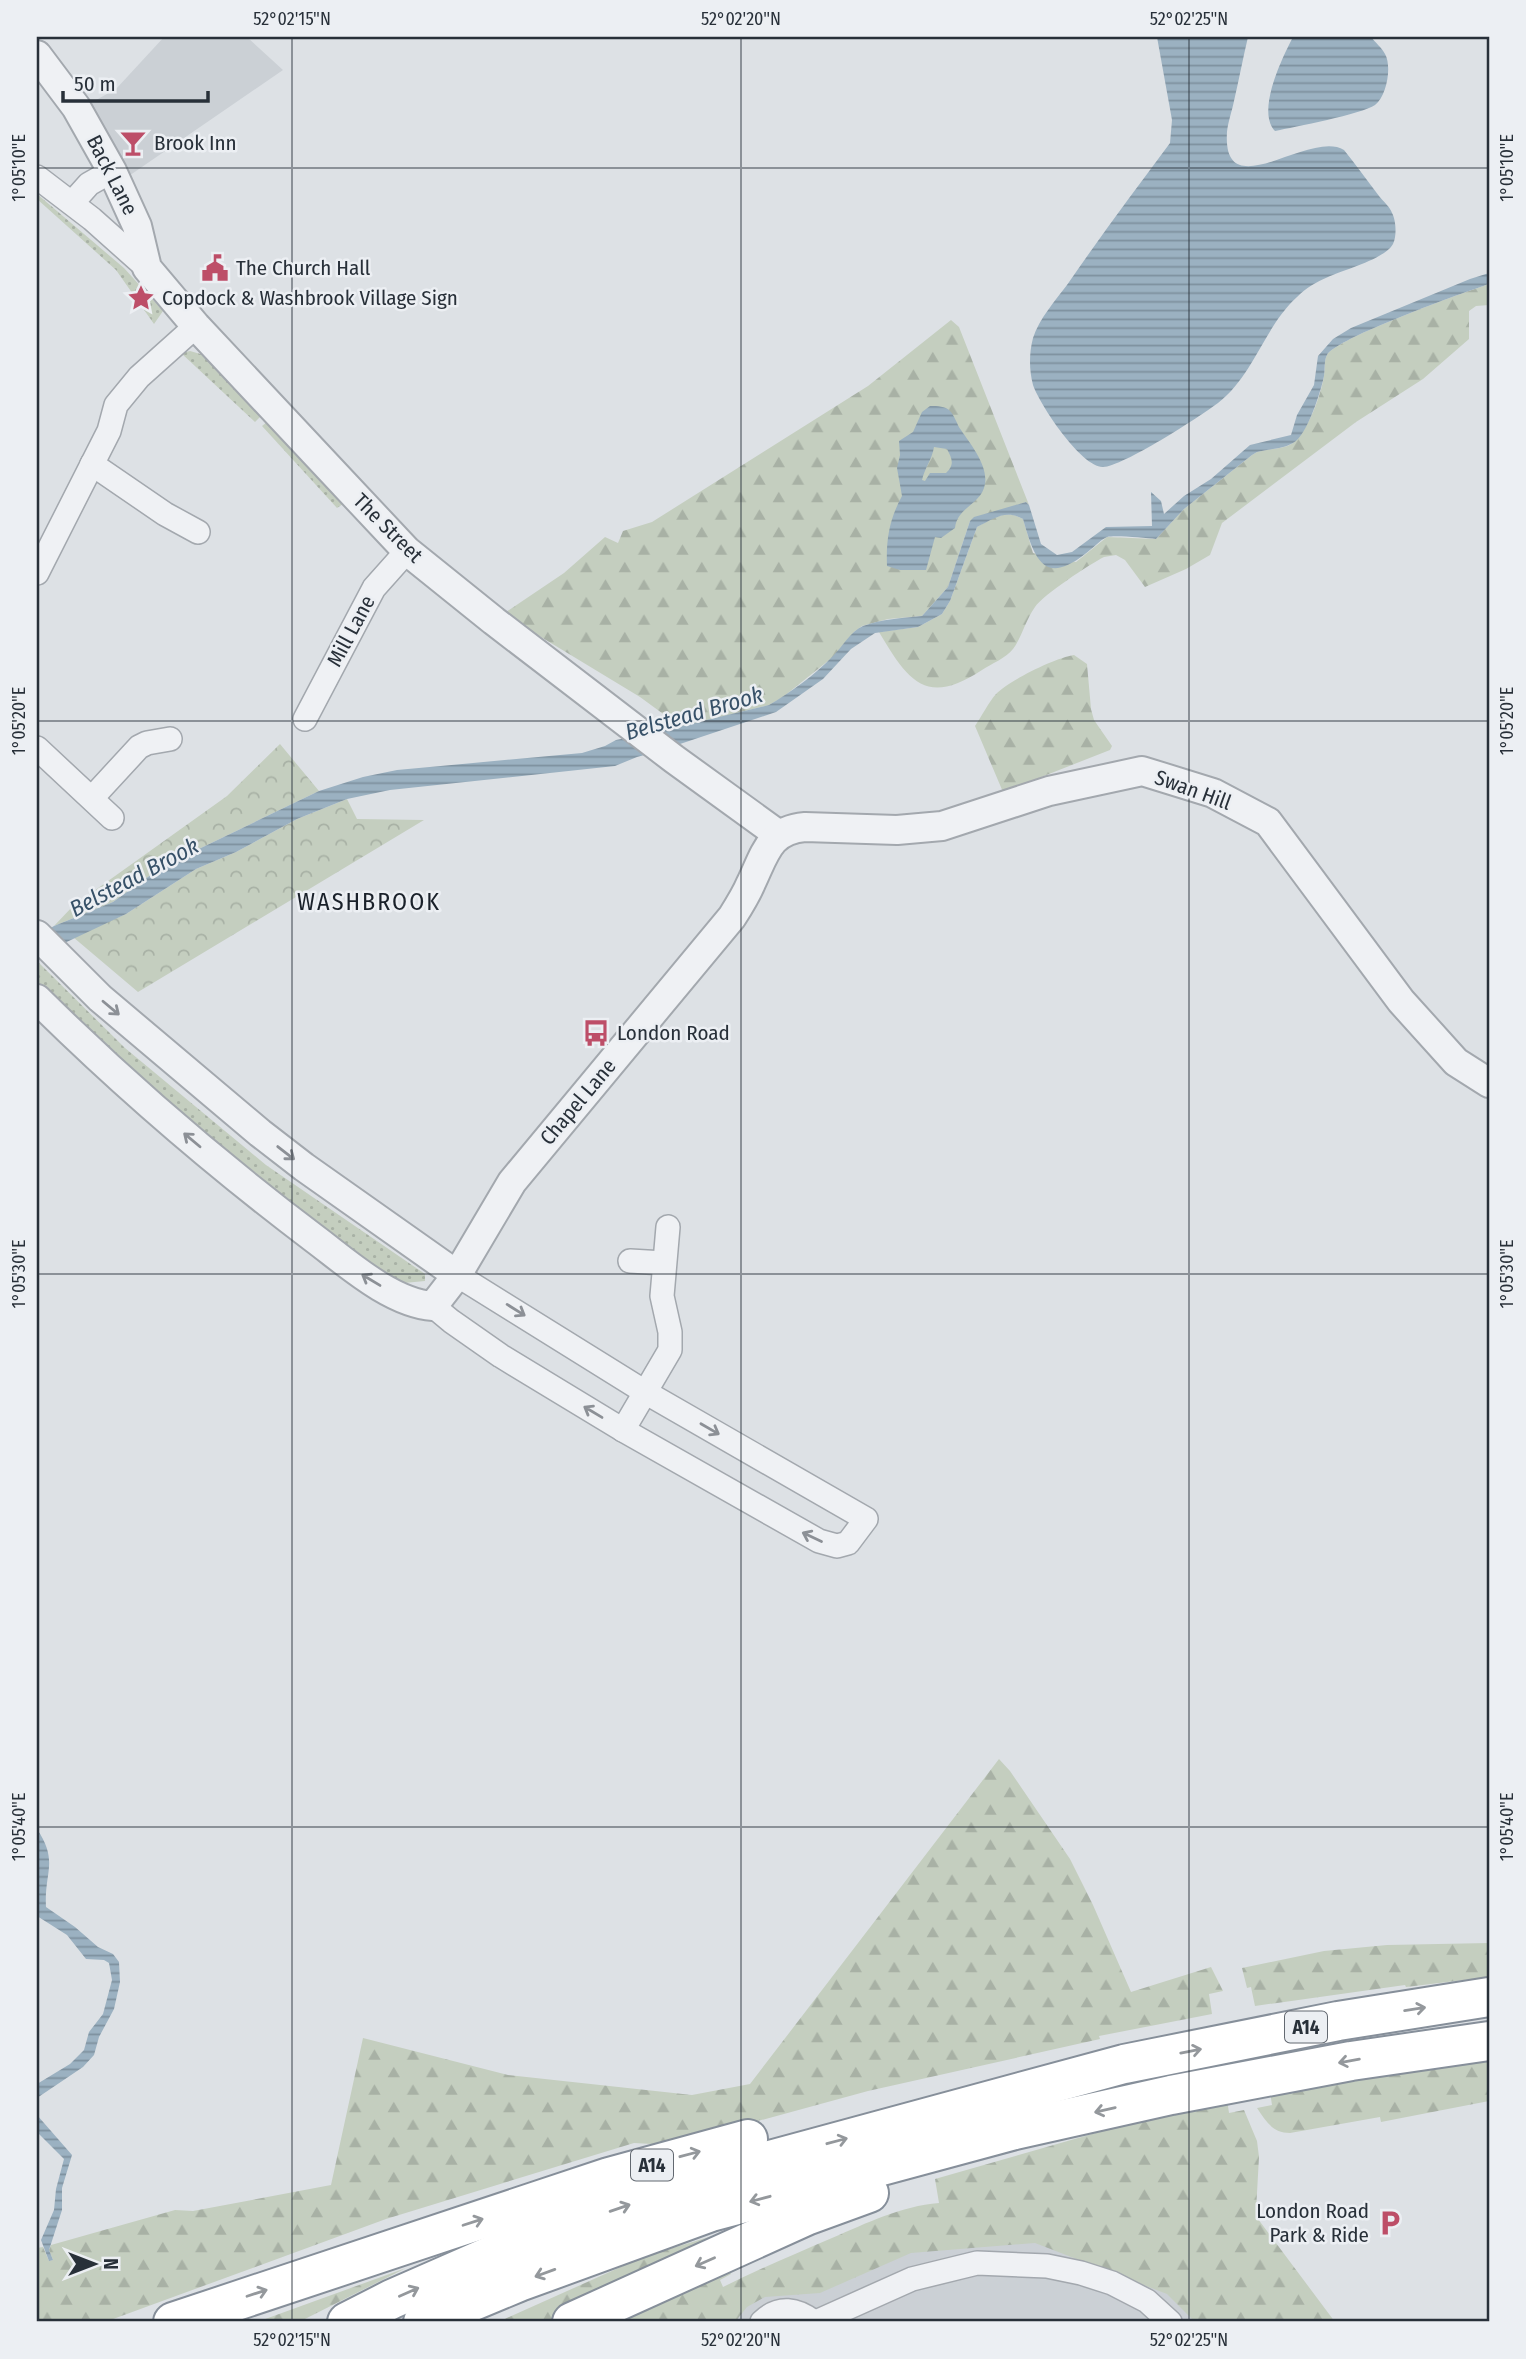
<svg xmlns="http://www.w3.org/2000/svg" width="1526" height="2359" font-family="'Fira Sans Condensed',sans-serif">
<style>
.built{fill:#cbd0d5}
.grass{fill:url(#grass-dots)}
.forest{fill:url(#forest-firs)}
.park{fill:url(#park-crowns)}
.water{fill:url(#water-rules);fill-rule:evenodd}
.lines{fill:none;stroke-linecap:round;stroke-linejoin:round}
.minor-casing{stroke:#a3a8ae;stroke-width:26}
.tertiary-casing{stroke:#a3a8ae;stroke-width:32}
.trunk-casing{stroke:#868f9a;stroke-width:42}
.minor{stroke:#eff1f4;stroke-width:23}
.tertiary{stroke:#eff1f4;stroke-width:28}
.trunk{stroke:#fff;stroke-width:38}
.oneway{stroke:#8c9096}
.oneway2{stroke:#94989c}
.ticks{fill:none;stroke:#283039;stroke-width:2;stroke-opacity:0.45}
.labels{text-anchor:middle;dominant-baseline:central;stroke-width:5;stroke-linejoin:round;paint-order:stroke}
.shield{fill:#eceff3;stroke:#636971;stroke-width:2}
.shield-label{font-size:19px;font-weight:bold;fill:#283039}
.poi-label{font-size:21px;fill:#283039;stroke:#eceff3;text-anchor:start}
.street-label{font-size:21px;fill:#283039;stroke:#eceff3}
.water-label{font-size:23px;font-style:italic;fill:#375168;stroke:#eceff3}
.quarter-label{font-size:24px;letter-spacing:2px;fill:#1a212a;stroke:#eceff3}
.neatline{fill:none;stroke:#283039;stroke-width:2.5}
.ticks-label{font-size:18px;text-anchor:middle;fill:#283039}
</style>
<defs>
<pattern id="grass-dots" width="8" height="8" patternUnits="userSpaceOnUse" patternTransform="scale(1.75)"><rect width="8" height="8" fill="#c4cebf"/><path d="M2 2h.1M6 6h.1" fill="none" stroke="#a8b1a5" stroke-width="1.8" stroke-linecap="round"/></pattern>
<pattern id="forest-firs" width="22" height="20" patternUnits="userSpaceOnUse" patternTransform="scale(1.75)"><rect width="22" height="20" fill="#c4cebf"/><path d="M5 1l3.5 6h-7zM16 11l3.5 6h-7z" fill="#a8b1a5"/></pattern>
<pattern id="park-crowns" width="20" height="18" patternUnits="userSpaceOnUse" patternTransform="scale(1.75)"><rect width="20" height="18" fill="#c4cebf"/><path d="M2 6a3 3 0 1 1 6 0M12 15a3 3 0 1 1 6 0" fill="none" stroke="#a8b1a5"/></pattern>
<pattern id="water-rules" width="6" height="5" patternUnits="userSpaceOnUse" patternTransform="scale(1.75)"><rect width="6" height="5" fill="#9bb1c1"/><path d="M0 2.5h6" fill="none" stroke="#7e909e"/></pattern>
</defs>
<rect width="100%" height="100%" fill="#dde1e5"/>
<g class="built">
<polygon points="164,37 247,37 283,70 123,180 87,105 116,89"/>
<polygon points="1028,2234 1165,2254 1208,2322 669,2322 938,2242"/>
</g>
<g class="grass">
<polygon points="37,194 124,268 163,311 154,324 116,270 37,199"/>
<polygon points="190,351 204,355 261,416 255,422 181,353"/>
<polygon points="267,422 343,504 337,508 262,426"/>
<polygon points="37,961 125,1048 266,1165 425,1274 425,1281 404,1283 381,1274 252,1174 110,1056 37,982"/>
</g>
<g class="forest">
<path d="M1489,284V305L1476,306L1469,311V339L1423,379L1356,422L1222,523L1210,555L1186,569L1145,587L1125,560L1116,555L1104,557C1090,564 1043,595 1035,607C1026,619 1022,637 1013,649C1006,658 991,664 982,670C926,707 908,681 879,632L918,627L942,614L950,601L977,527C994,518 1005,509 1023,519L1033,553L1076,562L1107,537L1156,539L1184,509L1252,455L1257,452C1267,449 1285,449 1293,443C1308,431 1321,395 1324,376C1325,370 1324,360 1327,355C1336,338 1465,292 1489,284Z"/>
<polygon points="951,320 959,327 1029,505 1026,502 970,521 948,587 922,616 888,619 862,626 854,632 833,657 783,697 769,705 681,727 640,697 503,614 564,573 605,537 618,543 623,531 652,522 868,386"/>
<path d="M1074,655L1087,664L1091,709L1094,720L1112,746L1110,750L1003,792L975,726C982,716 988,703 996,694C1010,680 1055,658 1074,655Z"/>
<polygon points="999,1759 1010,1771 1070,1859 1093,1905 1131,1992 1211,1967 1223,1991 1209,1994 1212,2014 1099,2036 1100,2039 868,2091 670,2145 634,2143 386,2219 105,2322 37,2322 37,2248 43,2247 49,2261 53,2260 49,2250 51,2245 175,2210 193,2211 331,2185 363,2038 508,2075 692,2095 750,2084"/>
<polygon points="1489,1943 1489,1977 1406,1987 1405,1985 1255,2006 1251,1987 1247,1988 1242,1968 1324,1951 1387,1945"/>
<path d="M1489,2058V2101L1381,2122L1380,2117L1290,2133C1272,2133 1266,2121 1257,2108L1272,2105L1270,2092Z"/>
<path d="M1227,2099L1229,2113L1244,2110L1257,2141L1259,2157L1256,2211L1258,2219L1335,2322H1195L1167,2294L1035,2243L911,2253L820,2293L765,2297L747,2307L735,2322H615L726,2264L731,2274L720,2280L723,2287C759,2269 795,2254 832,2238C867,2223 901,2206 939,2203L935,2179L1183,2108Z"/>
<polygon points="722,2233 677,2262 548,2322 498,2322 643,2257"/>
<polygon points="406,2268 299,2322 257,2322"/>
</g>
<g class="park">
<polygon points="280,744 319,791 178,859 152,874 113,902 54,926 73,906 227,796"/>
<polygon points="347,799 357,819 424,820 138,992 73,937 126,914 196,869 236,852 297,819"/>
</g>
<g class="water">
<path d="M1157,37H1248C1243,58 1239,79 1234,101C1232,111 1228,122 1227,132C1222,209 1309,129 1344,150C1356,165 1367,180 1379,196C1383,201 1390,207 1392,213C1396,220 1397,236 1393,244C1385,259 1343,270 1328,277C1316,282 1306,288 1297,297C1264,327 1254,375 1218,403C1201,416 1122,467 1103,467C1081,467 1040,405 1033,385C1029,370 1029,353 1033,338C1039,319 1055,301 1067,285C1100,237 1135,190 1170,143L1172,120Z"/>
<path d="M1293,37H1371C1375,42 1382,48 1385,54C1392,66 1387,96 1375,105C1362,114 1294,127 1275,131C1256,112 1282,58 1293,37Z"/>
<path d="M1489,273V284C1465,292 1336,338 1327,355C1324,360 1325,370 1324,376C1321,391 1307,436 1293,443C1283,449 1268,449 1257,452L1252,455L1184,509L1156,539C1146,538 1115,535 1107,537C1100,540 1091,550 1085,554C1043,587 1034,557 1023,519C1005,509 994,519 977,527L950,601L942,614L918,627L875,633L851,649L823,679L776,712L671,747L652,733L769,705C791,692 815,675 833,656C843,646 850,632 863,626C882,619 902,618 922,616L948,587L970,521L974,517L1026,502L1029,505L1041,544L1057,555L1072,552L1106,527L1152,526L1151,492L1161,501L1164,514L1184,496L1211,479L1250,445L1291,435L1297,415L1314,385L1318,356L1333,339L1351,328L1470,279Z"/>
<path d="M930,406C938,406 945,406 950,411C955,416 957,425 961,430C971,445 988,465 985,484C982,504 957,507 955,528L941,538L935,537L926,570H900L887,566C886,540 889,520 902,496L897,468L900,455L899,441L913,432L922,412ZM934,447L947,449C952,459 955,464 946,473H930L925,481L922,480C925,467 932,460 934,447Z"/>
<polygon points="646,734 666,749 637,757 615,766 390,790 347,799 297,819 236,852 196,869 126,914 37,956 37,936 54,926 113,902 152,874 178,859 319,791 363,777 397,770 582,753 605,746 616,740"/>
<path d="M37,1829C59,1862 44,1872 46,1907L75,1927L98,1947L113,1954L119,1962L120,1982L114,2009L99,2037L94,2055L83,2067L37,2098V2084L70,2064L84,2050L89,2032L103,2014L112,1980L109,1963L104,1960L86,1959L67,1935L37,1916Z"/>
<polygon points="37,2115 72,2155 62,2188 62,2210 49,2250 53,2260 49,2261 41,2240 54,2210 56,2189 64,2159 37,2132"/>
</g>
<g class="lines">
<defs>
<g id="minor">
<polyline points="37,177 92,219 147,268"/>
<polyline points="72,203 89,184 112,171"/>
<polyline points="92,464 165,514 198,532"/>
<polyline points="37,573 109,431 116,405 139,377 196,326"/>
<polyline points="305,719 374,588 407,551"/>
<polyline points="37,748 112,818"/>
<polyline points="92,798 139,747 147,743 170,739"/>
<polyline points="630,1261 664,1263"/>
<polyline points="433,1306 451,1321 501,1356 623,1430 819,1541 837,1546 848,1543 866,1519 645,1392 457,1275"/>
<polyline points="623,1430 670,1350 670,1332 662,1296 668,1227"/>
<path d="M762,2322C779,2305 797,2309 814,2322"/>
<polyline points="816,2322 912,2279 977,2263 1047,2266 1081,2273 1112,2283 1147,2301 1170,2322"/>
</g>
<g id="tertiary">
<polyline points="37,55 76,107 112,171 137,226 147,268 196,326 345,485 407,551 494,621 674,759 779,835"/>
<polyline points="37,935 100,998 260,1133 304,1167 457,1275"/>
<path d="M37,999C124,1085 217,1165 315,1239C347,1263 391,1303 433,1306L457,1275L512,1182L732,917C739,906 746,895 751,883C765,854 769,830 805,827L897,830L942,826L1049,791L1142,771L1213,793L1268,822L1401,1001L1456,1062L1489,1083"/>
</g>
<g id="trunk">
<polyline points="173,2322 609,2177 748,2139"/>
<polyline points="347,2322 392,2299 529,2239 711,2176 1124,2064 1338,2021 1489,1997"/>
<polyline points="423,2322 519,2282 711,2212 1015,2130 1171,2095 1351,2061 1489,2041"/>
<polyline points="572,2322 806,2216 869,2193"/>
</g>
</defs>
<use href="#minor" class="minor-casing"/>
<use href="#tertiary" class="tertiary-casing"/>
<use href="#trunk" class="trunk-casing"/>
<use href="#minor" class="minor"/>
<use href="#tertiary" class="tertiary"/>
<use href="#trunk" class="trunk"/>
</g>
<defs><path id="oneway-shaft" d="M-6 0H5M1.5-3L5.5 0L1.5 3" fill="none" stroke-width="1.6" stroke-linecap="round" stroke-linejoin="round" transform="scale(1.75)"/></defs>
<g class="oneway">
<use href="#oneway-shaft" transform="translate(111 1008) rotate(40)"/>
<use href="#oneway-shaft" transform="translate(192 1140) rotate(-140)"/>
<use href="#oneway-shaft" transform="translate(286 1153) rotate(38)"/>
<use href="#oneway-shaft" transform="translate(371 1280) rotate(-149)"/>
<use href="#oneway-shaft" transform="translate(516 1310) rotate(32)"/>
<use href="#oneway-shaft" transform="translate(593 1412) rotate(-149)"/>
<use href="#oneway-shaft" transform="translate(710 1429) rotate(30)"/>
<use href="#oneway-shaft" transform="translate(812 1537) rotate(-155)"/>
</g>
<g class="oneway2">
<use href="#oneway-shaft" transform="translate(1415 2009) rotate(-9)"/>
<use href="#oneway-shaft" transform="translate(1191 2051) rotate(-11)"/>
<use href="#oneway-shaft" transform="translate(1349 2061) rotate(170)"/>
<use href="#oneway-shaft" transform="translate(1105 2110) rotate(167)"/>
<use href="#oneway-shaft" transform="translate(837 2141) rotate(-15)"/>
<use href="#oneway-shaft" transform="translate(690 2154) rotate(-15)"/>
<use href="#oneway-shaft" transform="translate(760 2199) rotate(165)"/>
<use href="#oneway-shaft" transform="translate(620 2208) rotate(-19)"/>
<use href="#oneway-shaft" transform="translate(473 2222) rotate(-18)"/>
<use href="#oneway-shaft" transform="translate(705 2262) rotate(156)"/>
<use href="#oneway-shaft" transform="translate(545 2273) rotate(160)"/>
<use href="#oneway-shaft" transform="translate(409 2292) rotate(-24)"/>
<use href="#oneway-shaft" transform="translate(257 2293) rotate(-18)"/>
</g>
<path class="ticks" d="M292,37V2322M741,37V2322M1189,37V2322M37,168H1489M37,721H1489M37,1274H1489M37,1827H1489"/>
<defs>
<symbol id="bar-bare" viewBox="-9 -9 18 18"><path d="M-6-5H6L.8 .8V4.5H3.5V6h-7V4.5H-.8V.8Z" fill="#bd4e68" stroke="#eceff3" stroke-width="2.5" paint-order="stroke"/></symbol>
<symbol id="civic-bare" viewBox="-9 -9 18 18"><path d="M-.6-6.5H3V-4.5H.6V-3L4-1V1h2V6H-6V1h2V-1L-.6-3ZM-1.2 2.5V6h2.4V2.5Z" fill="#bd4e68" stroke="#eceff3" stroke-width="2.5" paint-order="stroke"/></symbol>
<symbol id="sight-bare" viewBox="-9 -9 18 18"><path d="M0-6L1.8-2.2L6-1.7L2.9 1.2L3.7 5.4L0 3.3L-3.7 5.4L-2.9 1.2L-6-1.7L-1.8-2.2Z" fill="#bd4e68" stroke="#eceff3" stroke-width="2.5" paint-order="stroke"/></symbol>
<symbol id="bus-bare" viewBox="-9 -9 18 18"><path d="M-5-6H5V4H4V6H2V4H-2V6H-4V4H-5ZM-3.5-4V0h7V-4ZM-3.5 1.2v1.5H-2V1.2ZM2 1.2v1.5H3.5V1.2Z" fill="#bd4e68" stroke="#eceff3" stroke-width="2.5" paint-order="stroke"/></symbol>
<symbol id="parking-bare" viewBox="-9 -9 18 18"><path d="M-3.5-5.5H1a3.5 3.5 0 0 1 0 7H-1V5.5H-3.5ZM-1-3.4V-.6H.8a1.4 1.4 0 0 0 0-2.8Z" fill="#bd4e68" stroke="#eceff3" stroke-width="2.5" paint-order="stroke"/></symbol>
</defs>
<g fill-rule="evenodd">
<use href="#bar-bare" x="114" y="124" width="38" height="38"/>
<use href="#civic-bare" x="196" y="249" width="38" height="38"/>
<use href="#sight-bare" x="122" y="279" width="38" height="38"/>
<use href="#bus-bare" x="577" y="1014" width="38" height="38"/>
<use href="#parking-bare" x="1371" y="2204" width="38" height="38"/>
</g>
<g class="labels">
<g class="shield">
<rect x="1285" y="2011.5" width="42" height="31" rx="5"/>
<rect x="631" y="2149.5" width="42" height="31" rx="5"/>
</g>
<g class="shield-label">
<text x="1306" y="2027">A14</text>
<text x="652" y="2165">A14</text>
</g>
<g class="poi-label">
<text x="154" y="143">Brook Inn</text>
<text x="236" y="268">The Church Hall</text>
<text x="162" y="298">Copdock &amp; Washbrook Village Sign</text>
<text x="617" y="1033">London Road</text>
<text x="1369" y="2211" text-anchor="end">London Road<tspan x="1369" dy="24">Park &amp; Ride</tspan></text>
</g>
<g class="street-label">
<text transform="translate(112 175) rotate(63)">Back Lane</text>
<text transform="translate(388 528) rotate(45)">The Street</text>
<text transform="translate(351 631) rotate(-62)">Mill Lane</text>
<text transform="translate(1193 790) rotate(20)">Swan Hill</text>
<text transform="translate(578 1102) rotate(-50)">Chapel Lane</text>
</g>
<g class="water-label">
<text transform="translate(694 713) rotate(-16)">Belstead Brook</text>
<text transform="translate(134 877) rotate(-28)">Belstead Brook</text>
</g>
<g class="quarter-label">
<text x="369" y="902">WASHBROOK</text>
</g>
</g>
<rect width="1526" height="2359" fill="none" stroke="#eceff3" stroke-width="77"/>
<g transform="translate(94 2264) rotate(90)" stroke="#eceff3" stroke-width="5" paint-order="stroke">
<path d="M0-5L12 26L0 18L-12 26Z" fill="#283039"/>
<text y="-10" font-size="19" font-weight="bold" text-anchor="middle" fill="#283039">N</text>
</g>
<path d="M63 91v10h145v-10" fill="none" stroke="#283039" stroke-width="3.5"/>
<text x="74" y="91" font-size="21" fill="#283039" stroke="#eceff3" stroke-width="5" paint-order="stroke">50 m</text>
<rect x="38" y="38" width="1450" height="2282" class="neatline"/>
<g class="ticks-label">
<text x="292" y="25">52°02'15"N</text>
<text x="741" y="25">52°02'20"N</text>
<text x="1189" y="25">52°02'25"N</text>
<text transform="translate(1507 168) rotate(-90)" y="6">1°05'10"E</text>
<text transform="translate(19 168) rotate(-90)" y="6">1°05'10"E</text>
<text transform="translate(1507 721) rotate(-90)" y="6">1°05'20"E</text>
<text transform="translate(19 721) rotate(-90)" y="6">1°05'20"E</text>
<text transform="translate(1507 1274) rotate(-90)" y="6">1°05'30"E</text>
<text transform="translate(19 1274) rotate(-90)" y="6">1°05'30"E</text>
<text transform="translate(1507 1827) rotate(-90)" y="6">1°05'40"E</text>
<text transform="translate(19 1827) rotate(-90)" y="6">1°05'40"E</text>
<text x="292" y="2346">52°02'15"N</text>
<text x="741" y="2346">52°02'20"N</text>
<text x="1189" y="2346">52°02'25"N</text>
</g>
</svg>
